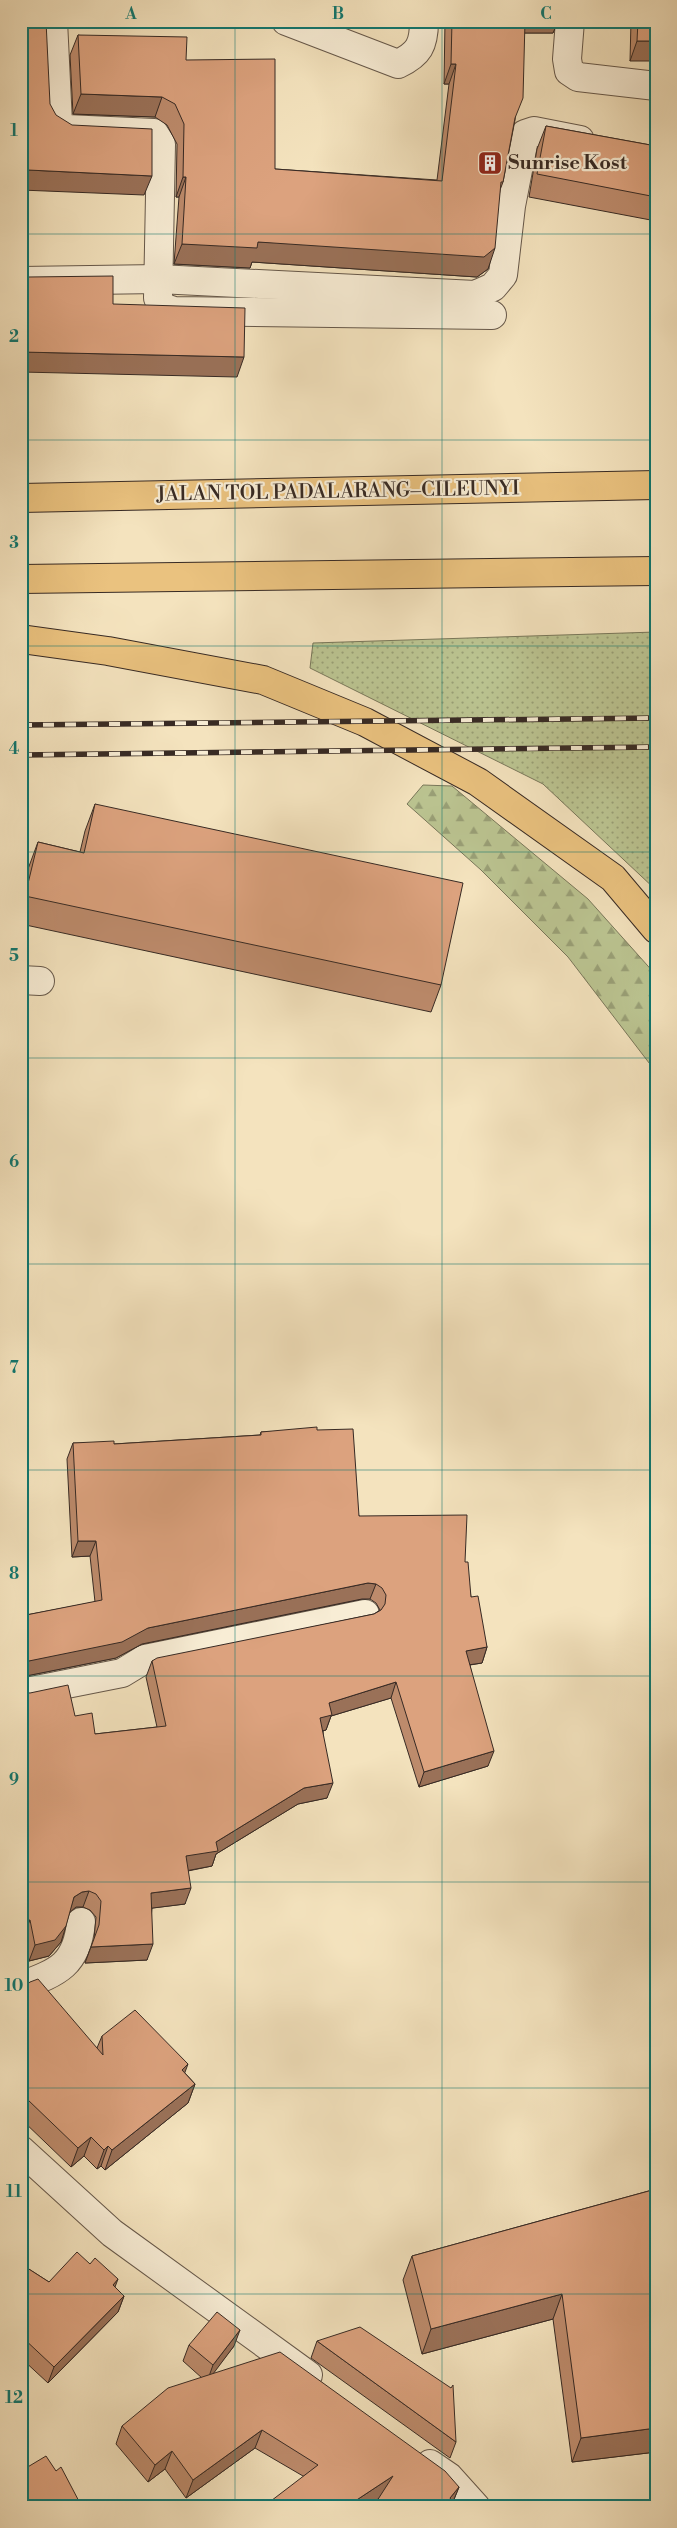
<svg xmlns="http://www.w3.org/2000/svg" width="677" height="2528" font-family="'Libre Bodoni',serif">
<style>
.grass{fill:url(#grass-dots);stroke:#79775a}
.forest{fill:url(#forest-firs);stroke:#79775a}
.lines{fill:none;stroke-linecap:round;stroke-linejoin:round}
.minor-casing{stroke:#66584a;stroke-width:30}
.highway-casing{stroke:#372a24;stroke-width:30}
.minor{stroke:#f8edd5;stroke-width:28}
.highway{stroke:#eac27f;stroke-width:28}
.rail-casing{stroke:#372a24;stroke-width:5.5}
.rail{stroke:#f8edd5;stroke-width:4;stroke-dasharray:11;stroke-linecap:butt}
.wall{fill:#bd8b6c;stroke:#372a24}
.shaded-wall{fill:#9a7158;stroke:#372a24}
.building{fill:#dca27e;stroke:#372a24}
.grid{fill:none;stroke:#0f766e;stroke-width:1;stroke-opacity:0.55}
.labels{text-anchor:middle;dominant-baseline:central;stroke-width:4.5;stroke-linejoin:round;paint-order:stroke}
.poi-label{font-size:20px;font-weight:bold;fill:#372a24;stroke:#f8edd5;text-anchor:start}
.street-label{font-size:20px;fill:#372a24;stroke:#f8edd5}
.neatline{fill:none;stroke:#0f766e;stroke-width:2}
.grid-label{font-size:16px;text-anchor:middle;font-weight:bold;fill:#0f766e}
</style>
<defs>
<pattern id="grass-dots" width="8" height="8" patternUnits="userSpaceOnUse" patternTransform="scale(1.25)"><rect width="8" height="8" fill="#bbc491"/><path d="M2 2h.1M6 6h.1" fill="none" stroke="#999f76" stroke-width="1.8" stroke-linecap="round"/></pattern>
<pattern id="forest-firs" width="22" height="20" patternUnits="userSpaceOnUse" patternTransform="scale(1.25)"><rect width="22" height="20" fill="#bbc491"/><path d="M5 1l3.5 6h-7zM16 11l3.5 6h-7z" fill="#999f76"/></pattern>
</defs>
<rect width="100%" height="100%" fill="#f4e3be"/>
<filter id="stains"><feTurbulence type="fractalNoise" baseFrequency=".004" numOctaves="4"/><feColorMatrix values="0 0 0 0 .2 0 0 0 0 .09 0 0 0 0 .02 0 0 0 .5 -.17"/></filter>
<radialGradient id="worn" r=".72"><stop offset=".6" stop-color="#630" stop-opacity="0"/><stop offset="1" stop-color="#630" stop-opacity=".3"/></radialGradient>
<polygon class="grass" points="656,632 656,890 543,784 310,668 313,643"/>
<polygon class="forest" points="423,785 452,786 588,899 656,975 656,1072 568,957 481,870 407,804"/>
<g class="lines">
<defs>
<g id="minor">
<polyline points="53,21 58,123 66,129 154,133 161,144 158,298 162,307 174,311 492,315"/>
<path d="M286,21L398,64C419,54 424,45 424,21"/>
<polyline points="570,21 567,59 569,71 578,77 656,86"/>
<polyline points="21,281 159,279 475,295 493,287 503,275 511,206 525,134 534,131 580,140"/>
<polyline points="21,980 40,981"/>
<polyline points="21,1693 122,1673 145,1659 365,1614"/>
<path d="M21,1986C58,1972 77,1965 81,1922"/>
<polyline points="21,2150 112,2233 308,2375"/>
<polyline points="430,2464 449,2477 476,2507"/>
</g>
<g id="highway">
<polyline points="21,498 656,485"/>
<polyline points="21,579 656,571"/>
<polyline points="21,639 108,651 263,680 365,722 478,782 613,878 656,929"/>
</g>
</defs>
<use href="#minor" class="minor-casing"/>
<use href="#highway" class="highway-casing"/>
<use href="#minor" class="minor"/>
<use href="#highway" class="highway"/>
<defs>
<g id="rail">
<polyline points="21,725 656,718"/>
<polyline points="21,755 656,747"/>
</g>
</defs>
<use href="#rail" class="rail-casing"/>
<use href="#rail" class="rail"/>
</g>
<g class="wall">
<polygon points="445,21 558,21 553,33 524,33 515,120 503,182 500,190 488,269 477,277 252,262 250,268 174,264 179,197 176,197 177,144 167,125 155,117 73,114 70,55 78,35 186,60 275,169 437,180 449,84 444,84"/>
<polygon points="631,21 656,21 630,61"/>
<polygon points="546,126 656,146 656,221 529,197 537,149"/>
<polygon points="95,804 441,985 431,1012 21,924 21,898 28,869 38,842 80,852 85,831"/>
<polygon points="317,1430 359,1516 465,1562 471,1597 487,1647 482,1663 470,1665 488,1766 419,1787 391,1698 331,1716 326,1730 323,1731 327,1798 298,1804 216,1854 212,1866 188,1871 185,1904 152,1908 147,1960 85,1963 94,1939 96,1917 90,1910 83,1907 76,1907 70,1911 61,1942 49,1956 29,1961 24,1935 75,1716 95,1734 157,1727 146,1677 152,1661 374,1614 380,1610 376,1603 370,1599 362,1599 142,1644 116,1658 21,1677 21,1616 95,1602 90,1556 72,1557 67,1459 73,1443 114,1444 260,1435 261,1432"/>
<polygon points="21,1989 97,2048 102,2036 185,2073 195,2084 188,2103 105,2170 101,2166 97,2169 84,2156 71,2167 21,2119"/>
<polygon points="656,2189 656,2452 572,2462 553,2319 422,2354 403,2280 412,2256"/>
<polygon points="21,2264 49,2282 115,2287 124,2296 118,2312 48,2383 21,2358"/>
<polygon points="317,2341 456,2442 450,2458 311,2358"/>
<polygon points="189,2345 234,2346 212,2374 459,2487 453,2502 378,2499 303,2476 255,2448 186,2498 165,2469 148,2482 116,2444 122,2426 202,2378 183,2361"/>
</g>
<g class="shaded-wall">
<polygon points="522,21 558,21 553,33 518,33"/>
<polygon points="637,41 656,41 656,61 630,61"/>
<polygon points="451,64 456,64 449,84 444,84"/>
<polygon points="81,94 162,97 155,117 73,114"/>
<polygon points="28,170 152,176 144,195 21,190"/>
<polygon points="183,177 186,177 179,197 176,197"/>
<polygon points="258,242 495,248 488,269 477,277 252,262 250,268 174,264 182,244"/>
<polygon points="26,246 21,260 21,249"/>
<polygon points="21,352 244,357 237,377 21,372"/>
<polygon points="78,1541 96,1541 90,1556 72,1557"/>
<polygon points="368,1583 376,1584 370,1599 362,1599 142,1644 116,1658 21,1677 21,1663 24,1662 148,1628"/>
<polygon points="487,1647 482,1663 461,1666 466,1651"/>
<polygon points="396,1682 391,1698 331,1716 326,1730 314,1733 320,1718 329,1703"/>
<polygon points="494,1751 488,1766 419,1787 424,1772"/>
<polygon points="333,1783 327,1798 298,1804 216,1854 212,1866 180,1872 186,1856 216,1842 304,1788"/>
<polygon points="191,1888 185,1904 145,1909 151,1893"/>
<polygon points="89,1891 83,1907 76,1907 69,1913 74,1897 82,1892"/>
<polygon points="30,1920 24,1935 21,1936 21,1921"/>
<polygon points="66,1926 61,1942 49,1956 29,1961 35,1945"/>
<polygon points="153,1944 147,1960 85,1963 91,1947"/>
<polygon points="188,2064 181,2083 182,2070"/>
<polygon points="195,2084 188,2103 105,2170 112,2150"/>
<polygon points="27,2099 21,2114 21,2111 25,2100"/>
<polygon points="91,2137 84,2156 71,2167 78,2148"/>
<polygon points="108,2146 101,2166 97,2169 104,2150"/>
<polygon points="28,2220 22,2236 21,2236 21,2225"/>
<polygon points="118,2279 112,2295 113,2285"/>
<polygon points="562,2294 553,2319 422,2354 431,2329"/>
<polygon points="124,2296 118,2312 48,2383 54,2367"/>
<polygon points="240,2330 234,2346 207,2382 213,2365"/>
<polygon points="656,2428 656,2452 572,2462 581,2438"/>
<polygon points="262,2430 255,2448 186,2498 193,2480"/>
<polygon points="172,2451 165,2469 148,2482 155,2465"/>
<polygon points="393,2476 387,2493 366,2507 346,2507"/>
<polygon points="459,2487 452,2504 450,2498"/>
</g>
<g class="building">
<polygon points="21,21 46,21 50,104 56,115 72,125 152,129 152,176 28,170 26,246 21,249"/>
<polygon points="452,21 525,21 523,98 515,118 503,182 501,182 495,248 484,257 258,242 257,248 182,244 186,177 183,177 184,124 175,104 162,97 81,94 78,35 187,37 186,60 275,59 275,169 442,181 456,64 451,64"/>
<polygon points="638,21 656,21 656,41 637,41"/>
<polygon points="546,126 656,146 656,197 537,174"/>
<polygon points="21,275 28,277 113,276 113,304 245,308 244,357 21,352"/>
<polygon points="95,804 463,883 441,985 25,896 38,842 84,853"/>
<polygon points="317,1427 317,1430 353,1429 359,1516 467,1515 465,1562 468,1562 471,1597 478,1596 487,1647 466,1651 494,1751 424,1772 396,1682 329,1703 332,1715 320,1718 333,1783 304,1788 216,1842 218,1851 186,1856 191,1888 151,1893 153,1944 91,1947 99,1925 101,1901 96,1894 89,1891 82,1892 74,1897 66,1926 55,1940 35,1945 30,1920 21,1921 21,1692 30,1693 68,1685 75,1716 92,1713 95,1734 166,1726 152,1661 157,1658 374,1614 381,1610 385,1604 386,1595 382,1588 376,1584 368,1583 148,1628 122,1642 24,1662 21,1663 21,1616 102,1600 96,1541 78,1541 73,1443 114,1441 114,1444 261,1435 261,1432"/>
<polygon points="38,1979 103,2055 102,2036 135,2010 188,2064 182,2070 195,2084 112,2150 108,2146 104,2150 91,2137 78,2148 27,2099 25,2100 21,2096 21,1989 30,1982"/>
<polygon points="656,2189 656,2428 581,2438 562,2294 431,2329 412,2256"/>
<polygon points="21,2212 28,2220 21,2225"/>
<polygon points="77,2252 90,2264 95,2258 118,2279 113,2285 124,2296 54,2367 21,2336 21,2264 49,2282"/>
<polygon points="217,2312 240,2330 213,2365 189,2345"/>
<polygon points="360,2327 451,2388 453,2385 456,2442 317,2341"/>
<polygon points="280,2352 445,2471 459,2487 450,2498 455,2507 373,2507 393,2476 346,2507 263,2507 318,2465 262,2430 193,2480 172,2451 155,2465 122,2426 168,2388"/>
<polygon points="46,2456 56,2471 61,2467 82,2507 21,2507 21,2471"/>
</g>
<path class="grid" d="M235,21V2507M442,21V2507M21,234H656M21,440H656M21,646H656M21,852H656M21,1058H656M21,1264H656M21,1470H656M21,1676H656M21,1882H656M21,2088H656M21,2294H656"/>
<defs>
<symbol id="building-square" viewBox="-11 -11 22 22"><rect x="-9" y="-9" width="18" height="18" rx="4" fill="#8f2418" stroke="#f8edd5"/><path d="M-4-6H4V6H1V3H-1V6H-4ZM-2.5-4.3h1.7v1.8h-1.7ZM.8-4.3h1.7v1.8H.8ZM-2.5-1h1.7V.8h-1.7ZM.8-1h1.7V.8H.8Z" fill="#fff"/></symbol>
</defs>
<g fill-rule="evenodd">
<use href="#building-square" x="476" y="149" width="28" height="28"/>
</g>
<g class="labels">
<g class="poi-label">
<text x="508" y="163">Sunrise Kost</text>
</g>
<g class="street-label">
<text transform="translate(338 492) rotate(-1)">JALAN TOL PADALARANG–CILEUNYI</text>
</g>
</g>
<rect width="677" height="2528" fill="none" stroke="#f4e3be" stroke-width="55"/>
<rect x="28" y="28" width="622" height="2472" class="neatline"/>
<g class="grid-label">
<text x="131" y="19">A</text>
<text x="338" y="19">B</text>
<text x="546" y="19">C</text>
<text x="14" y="136">1</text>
<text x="14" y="342">2</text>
<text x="14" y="548">3</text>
<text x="14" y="754">4</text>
<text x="14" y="961">5</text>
<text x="14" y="1167">6</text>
<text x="14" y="1373">7</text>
<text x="14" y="1579">8</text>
<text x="14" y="1785">9</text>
<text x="14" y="1991">10</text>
<text x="14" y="2197">11</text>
<text x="14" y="2403">12</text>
</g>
<rect width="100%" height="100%" filter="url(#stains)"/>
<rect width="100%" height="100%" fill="url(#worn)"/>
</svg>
